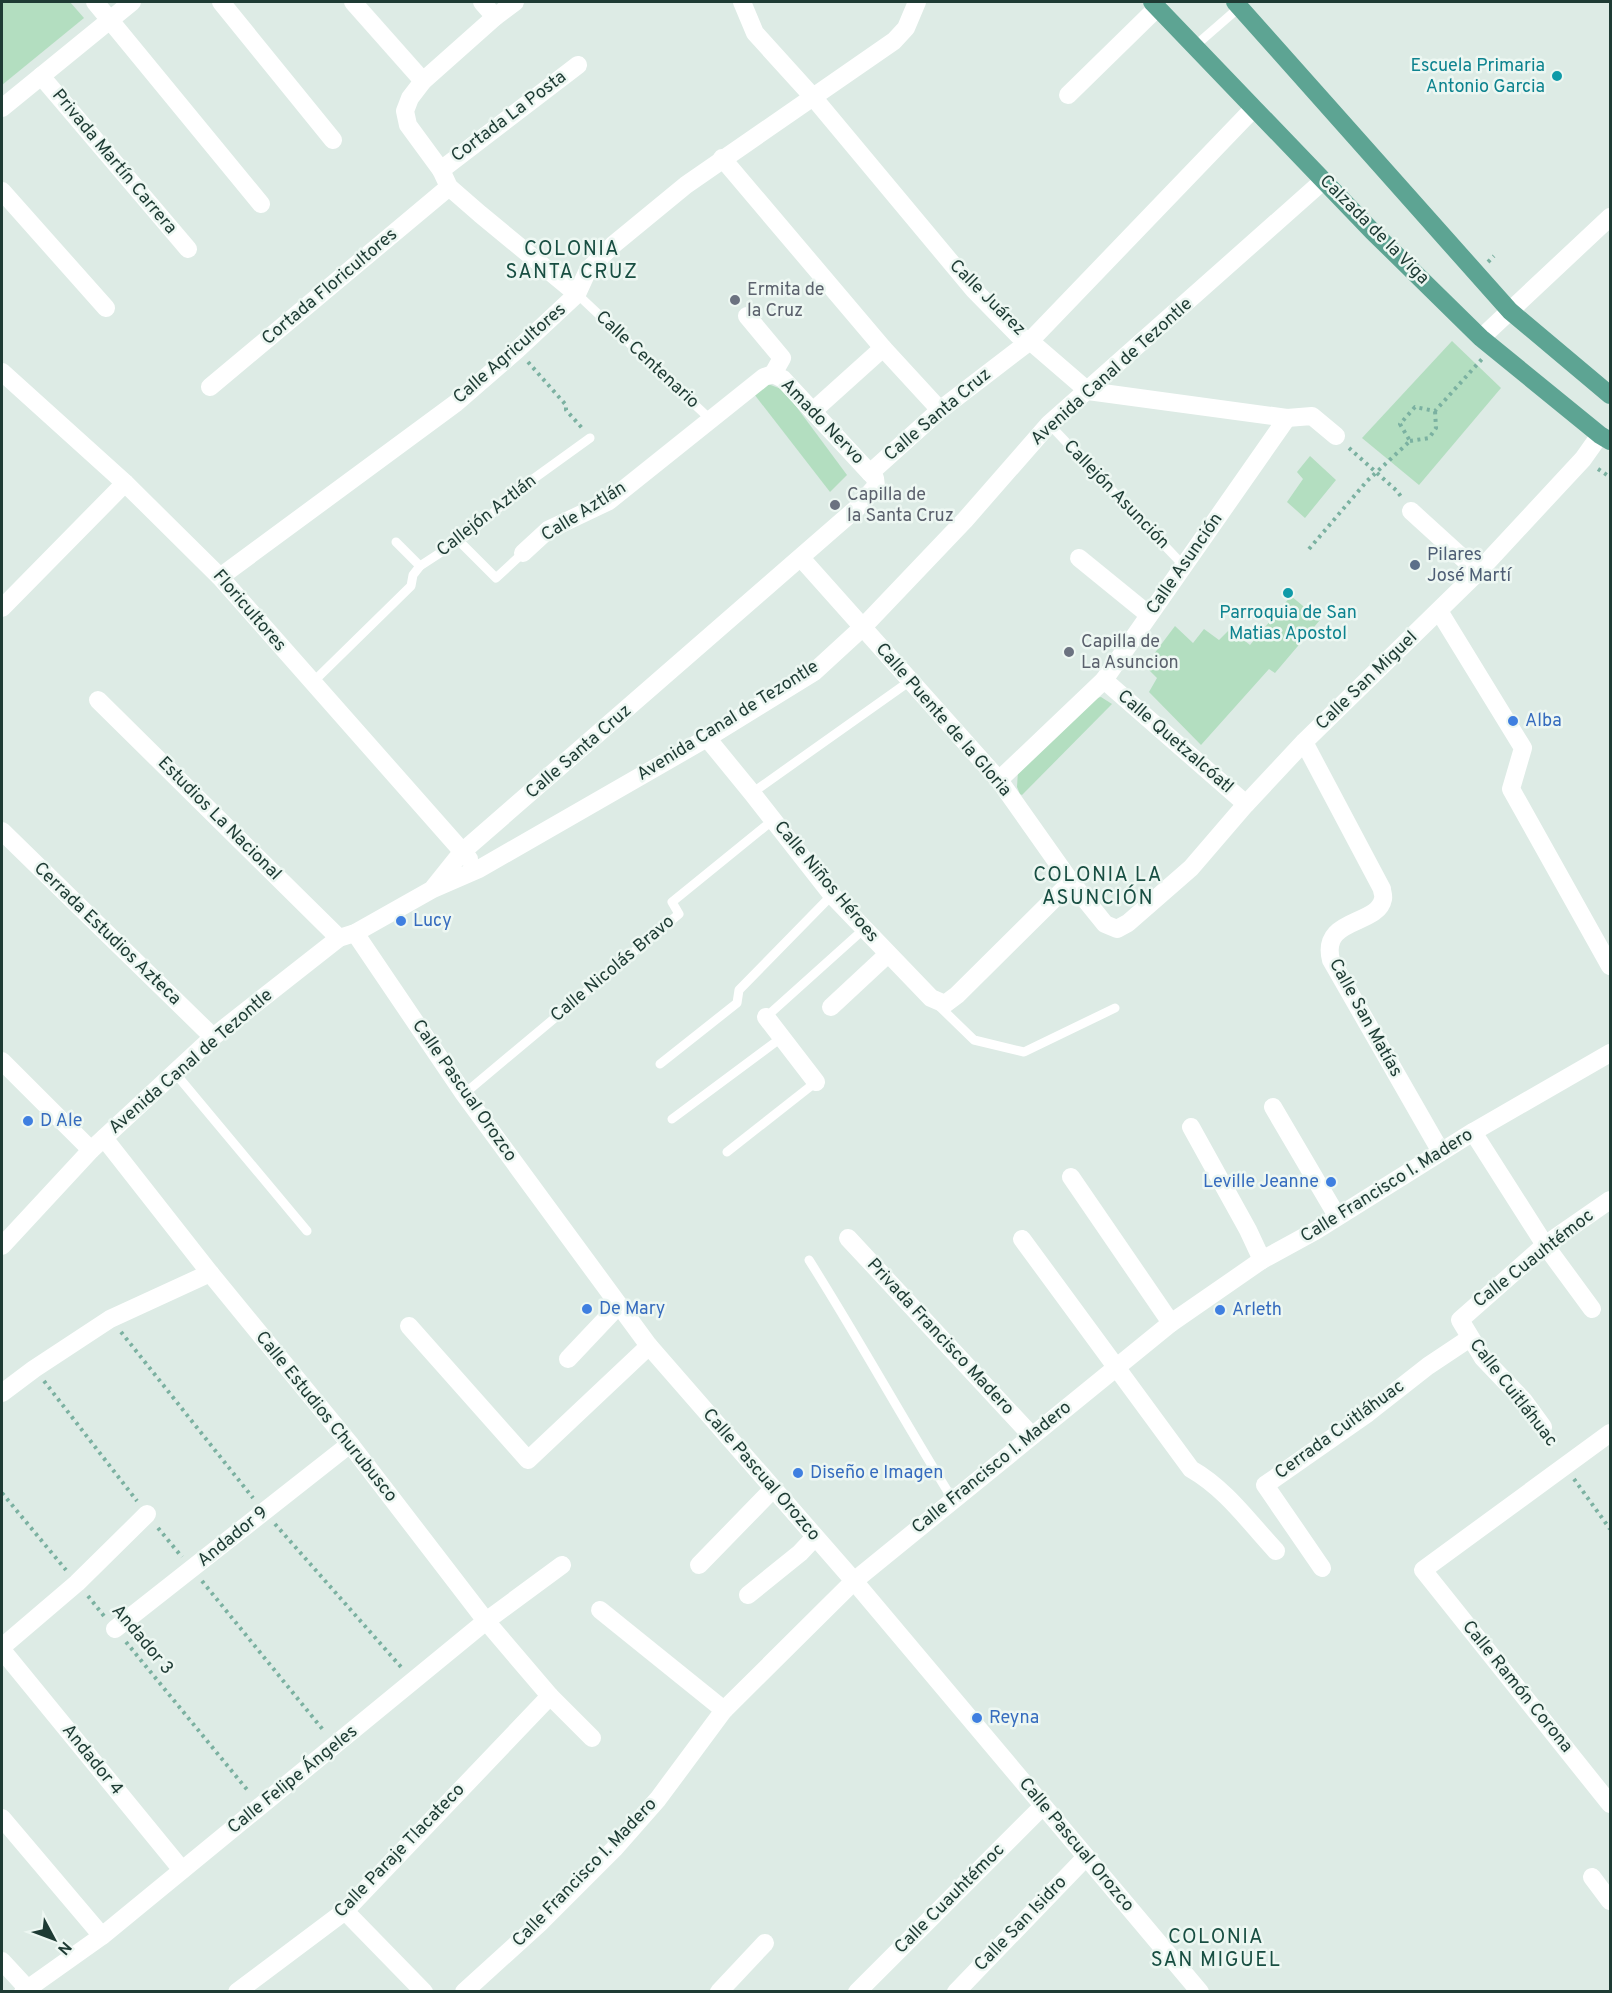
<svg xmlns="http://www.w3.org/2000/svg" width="1612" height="1993" font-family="Overpass,sans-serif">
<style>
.green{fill:#b3dec0}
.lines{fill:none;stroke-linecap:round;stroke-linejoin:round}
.path{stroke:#7bb1a1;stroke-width:4;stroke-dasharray:3 4.5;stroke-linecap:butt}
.lane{stroke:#fff;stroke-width:9}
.street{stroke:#fff;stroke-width:18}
.secondary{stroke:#fff;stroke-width:18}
.primary{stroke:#5da493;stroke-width:18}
.culture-dot{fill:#0f9aa8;stroke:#edf7f2;stroke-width:2}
.worship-dot{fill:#6b7280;stroke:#edf7f2;stroke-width:2}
.service-dot{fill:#5c6f8a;stroke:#edf7f2;stroke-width:2}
.shop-dot{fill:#3f7fe0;stroke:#edf7f2;stroke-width:2}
.labels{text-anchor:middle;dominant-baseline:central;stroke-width:5;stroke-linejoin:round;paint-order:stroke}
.culture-label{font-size:18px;fill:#0d838f;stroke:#edf7f2;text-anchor:end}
.street-label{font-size:18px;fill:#1e3b34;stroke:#edf7f2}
.worship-label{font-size:18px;fill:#5b616d;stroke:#edf7f2;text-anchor:start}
.service-label{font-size:18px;fill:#4e5e75;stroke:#edf7f2;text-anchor:start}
.shop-label{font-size:18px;fill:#366cbe;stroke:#edf7f2;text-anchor:start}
.neighbourhood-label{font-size:20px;letter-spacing:1.5px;fill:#184e42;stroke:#edf7f2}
</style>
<rect width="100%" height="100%" fill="#ddebe5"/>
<g class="green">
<polygon points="2,2 70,2 84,18 2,85"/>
<polygon points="1452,341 1501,388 1419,485 1362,438"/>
<polygon points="768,384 784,390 847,475 830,492 754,394"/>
<polygon points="1310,456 1336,480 1305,518 1287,502 1303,479 1297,472"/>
<polygon points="1291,596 1320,620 1275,673 1269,669 1201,745 1149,692 1157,678 1145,666 1175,626 1193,643 1204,629 1219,640 1230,629 1250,645"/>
<polygon points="1101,697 1112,704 1022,795 1020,794 1017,787 1018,771 1092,699"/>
</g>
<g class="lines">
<g class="path">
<polyline points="1488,262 1494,256"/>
<polyline points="528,362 566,405 566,410 582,428"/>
<polyline points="1410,441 1429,438 1436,428 1435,411"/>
<polyline points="1349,448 1397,491 1402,498"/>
<polyline points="1598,469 1610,477"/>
<polyline points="1309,549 1367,481 1410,441 1400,424 1415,407 1435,411 1482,359"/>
<polyline points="121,1332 253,1498"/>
<polyline points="44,1381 137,1501"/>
<polyline points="1574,1479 1610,1529"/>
<polyline points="2,1493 66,1570"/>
<polyline points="275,1524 401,1667"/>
<polyline points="158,1528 182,1557"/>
<polyline points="202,1581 324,1731"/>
<polyline points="88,1596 104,1616"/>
<polyline points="126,1642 249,1792"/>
</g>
<g class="lane">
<polyline points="1196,45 1242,5"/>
<polyline points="577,294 710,419"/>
<polyline points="1049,424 1184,566"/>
<polyline points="459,541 496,578 523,553"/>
<polyline points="396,542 420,566"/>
<polyline points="312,683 411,586 413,575 420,566 466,536 529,482 590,438"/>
<polyline points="752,793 910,681"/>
<polyline points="939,1006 974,1040 1024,1052 1115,1008"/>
<polyline points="766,1017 864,929"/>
<polyline points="660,1064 737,1003 739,990 832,895"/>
<polyline points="175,1073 307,1231"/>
<polyline points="464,1094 679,914 672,902 773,820"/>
<polyline points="672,1119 781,1038"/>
<polyline points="727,1152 816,1082"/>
<path d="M809,1260C859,1339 904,1421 953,1500"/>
</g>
<g class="street">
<polyline points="95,2 261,204"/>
<polyline points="221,2 333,140"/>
<polyline points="353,2 423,81"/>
<polyline points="482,2 495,17"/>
<polyline points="515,2 495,17 423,81 410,98 405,111 408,125 441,170 449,187 480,214 577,294"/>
<polyline points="742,2 755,33 813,97 974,290 1018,335 1030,341 1088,391 1287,418 1312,416 1336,436"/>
<polyline points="41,76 188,249"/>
<polyline points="1068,95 1158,7"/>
<polyline points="722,158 883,348 940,410"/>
<polyline points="441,170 578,65"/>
<polyline points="2,191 106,308"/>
<polyline points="747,316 782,358 773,374"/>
<polyline points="2,372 125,483 220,577 469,859"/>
<polyline points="773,374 783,379 870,473"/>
<polyline points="210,387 449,187"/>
<polyline points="813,411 883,348"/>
<polyline points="1411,511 1478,572"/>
<polyline points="523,553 548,530 609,501 764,377 773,374"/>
<polyline points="801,558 999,780 1071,882 1105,924 1117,929 1128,923 1191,868 1246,804 1304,742 1478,572 1583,459 1600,435"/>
<polyline points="1079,558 1149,615"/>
<polyline points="220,577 456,403 517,350 577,294 588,270 613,245 686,185 894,41 906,28 917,2"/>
<polyline points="2,608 125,483"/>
<polyline points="1439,611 1523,748 1511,789 1610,966"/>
<polyline points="1104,680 1246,804"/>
<polyline points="98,700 339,938"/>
<polyline points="707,738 752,793 832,895 931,998 945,1004 957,995 1071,882"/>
<path d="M1304,742L1382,889C1382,892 1384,896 1383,899C1378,926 1320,917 1331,960L1441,1152"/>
<polyline points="999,780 1104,680 1287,418"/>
<polyline points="2,831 213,1037"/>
<polyline points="462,852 857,508 876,486 875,478 870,473 940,410 1030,341 1254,108"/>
<polyline points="831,1007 888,954"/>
<polyline points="766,1017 816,1082"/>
<polyline points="1273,1107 1337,1216"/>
<polyline points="1191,1127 1248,1230 1262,1260"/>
<polyline points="1473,1132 1545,1245 1592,1309"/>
<polyline points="1071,1177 1171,1323"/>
<polyline points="848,1238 1032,1436"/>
<path d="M1022,1239L1191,1469C1226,1489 1249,1522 1276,1551"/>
<polyline points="210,1273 350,1444 486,1621 550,1696 592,1738"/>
<polyline points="409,1326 528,1460 649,1346"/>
<polyline points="568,1359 619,1305"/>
<polyline points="1543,1427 1524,1401 1483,1358 1460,1320 1545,1245 1610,1200"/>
<polyline points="1610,1433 1423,1570 1610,1804"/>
<polyline points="699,1565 773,1489"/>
<polyline points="1322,1568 1265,1485 1368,1413 1428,1366 1470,1338"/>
<polyline points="748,1595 800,1553 815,1537"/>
<polyline points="600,1610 724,1710"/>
<polyline points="115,1629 350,1444"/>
<polyline points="2,1647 77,1583 147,1514"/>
<polyline points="2,1650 182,1870"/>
<polyline points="2,1818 102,1936"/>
<polyline points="1592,1877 1610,1901"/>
<polyline points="345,1911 424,1992"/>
<polyline points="2,1961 27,1988"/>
<polyline points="23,1992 102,1936 486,1621 562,1565"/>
<polyline points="237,1992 345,1911 550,1696"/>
<polyline points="464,1992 541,1922 614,1849 658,1799 724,1710 854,1581 1171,1323 1262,1260 1315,1231 1473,1132 1610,1053"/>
<polyline points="719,1992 765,1943"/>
<polyline points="857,1992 1043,1806"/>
<polyline points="956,1992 1086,1857"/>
</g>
<g class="secondary">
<polyline points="2,108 132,2"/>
<polyline points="1481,338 1610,217"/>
<polyline points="434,887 462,852"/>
<polyline points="355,933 464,1094 649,1346 854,1581 1200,1992"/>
<polyline points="2,1061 91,1150"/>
<polyline points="2,1246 91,1150 213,1037 339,938 355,933 433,889 479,869 707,738 814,672 863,627 965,520 1049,424 1324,180"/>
<polyline points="2,1393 34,1369 110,1319 210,1273 104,1138"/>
</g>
<g class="primary">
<polyline points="1152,2 1372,231 1481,338 1600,435 1610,441"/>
<polyline points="1235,2 1510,311 1610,395"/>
</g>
</g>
<g class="culture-dot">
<circle cx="1557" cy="76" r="6"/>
<circle cx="1288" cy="593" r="6"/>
</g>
<g class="worship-dot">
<circle cx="735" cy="300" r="6"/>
<circle cx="835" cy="505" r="6"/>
<circle cx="1069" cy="652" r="6"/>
</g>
<circle class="service-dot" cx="1415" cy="565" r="6"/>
<g class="shop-dot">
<circle cx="1513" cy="721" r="6"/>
<circle cx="401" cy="921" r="6"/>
<circle cx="28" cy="1121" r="6"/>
<circle cx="1331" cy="1182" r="6"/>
<circle cx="587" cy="1309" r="6"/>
<circle cx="1220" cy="1310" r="6"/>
<circle cx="798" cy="1473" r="6"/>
<circle cx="977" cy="1718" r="6"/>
</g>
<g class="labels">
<g class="culture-label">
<text x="1545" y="66">Escuela Primaria<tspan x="1545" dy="21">Antonio Garcia</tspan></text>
<text x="1288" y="613" text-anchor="middle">Parroquia de San<tspan x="1288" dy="21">Matias Apostol</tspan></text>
</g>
<g class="street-label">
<text transform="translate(509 117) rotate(-37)">Cortada La Posta</text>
<text transform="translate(114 162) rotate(50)">Privada Martín Carrera</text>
<text transform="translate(1374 230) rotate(45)">Calzada de la Viga</text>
<text transform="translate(330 287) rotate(-40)">Cortada Floricultores</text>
<text transform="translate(987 298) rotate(45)">Calle Juárez</text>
<text transform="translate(510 354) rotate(-41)">Calle Agricultores</text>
<text transform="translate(647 360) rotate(43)">Calle Centenario</text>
<text transform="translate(1112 372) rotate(-42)">Avenida Canal de Tezontle</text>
<text transform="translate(938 415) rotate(-40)">Calle Santa Cruz</text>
<text transform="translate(822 422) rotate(46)">Amado Nervo</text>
<text transform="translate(1116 495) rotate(46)">Callejón Asunción</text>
<text transform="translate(584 512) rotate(-32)">Calle Aztlán</text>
<text transform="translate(487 516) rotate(-38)">Callejón Aztlán</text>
<text transform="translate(1185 564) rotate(-55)">Calle Asunción</text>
<text transform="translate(249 611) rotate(49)">Floricultores</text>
<text transform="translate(1367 681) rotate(-44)">Calle San Miguel</text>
<text transform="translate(943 720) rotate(49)">Calle Puente de la Gloria</text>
<text transform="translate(728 721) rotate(-32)">Avenida Canal de Tezontle</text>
<text transform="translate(1175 742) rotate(41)">Calle Quetzalcóatl</text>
<text transform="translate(579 752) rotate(-41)">Calle Santa Cruz</text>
<text transform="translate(219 819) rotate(45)">Estudios La Nacional</text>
<text transform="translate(826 882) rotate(50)">Calle Niños Héroes</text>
<text transform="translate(107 934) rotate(44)">Cerrada Estudios Azteca</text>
<text transform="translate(613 969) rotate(-40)">Calle Nicolás Bravo</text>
<text transform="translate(1365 1018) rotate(61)">Calle San Matías</text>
<text transform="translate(191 1062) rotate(-41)">Avenida Canal de Tezontle</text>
<text transform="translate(464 1091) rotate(55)">Calle Pascual Orozco</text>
<text transform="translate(1387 1186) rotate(-32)">Calle Francisco I. Madero</text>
<text transform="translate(1534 1259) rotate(-38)">Calle Cuauhtémoc</text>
<text transform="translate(940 1337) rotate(47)">Privada Francisco Madero</text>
<text transform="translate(1513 1393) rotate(52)">Calle Cuitláhuac</text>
<text transform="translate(326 1417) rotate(51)">Calle Estudios Churubusco</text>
<text transform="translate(1340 1430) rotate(-36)">Cerrada Cuitláhuac</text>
<text transform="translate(992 1468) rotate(-39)">Calle Francisco I. Madero</text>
<text transform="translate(761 1475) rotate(49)">Calle Pascual Orozco</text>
<text transform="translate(233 1537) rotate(-39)">Andador 9</text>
<text transform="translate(142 1640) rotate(50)">Andador 3</text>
<text transform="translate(1517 1687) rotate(51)">Calle Ramón Corona</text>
<text transform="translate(92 1760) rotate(51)">Andador 4</text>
<text transform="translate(293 1780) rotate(-39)">Calle Felipe Ángeles</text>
<text transform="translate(1076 1845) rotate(50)">Calle Pascual Orozco</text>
<text transform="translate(400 1851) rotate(-46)">Calle Paraje Tlacateco</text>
<text transform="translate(585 1873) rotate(-46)">Calle Francisco I. Madero</text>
<text transform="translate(950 1899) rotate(-45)">Calle Cuauhtémoc</text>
<text transform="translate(1021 1924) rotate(-46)">Calle San Isidro</text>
</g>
<g class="worship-label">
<text x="747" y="290">Ermita de<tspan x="747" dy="21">la Cruz</tspan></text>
<text x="847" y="495">Capilla de<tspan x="847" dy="21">la Santa Cruz</tspan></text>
<text x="1081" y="642">Capilla de<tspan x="1081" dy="21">La Asuncion</tspan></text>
</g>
<g class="service-label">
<text x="1427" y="555">Pilares<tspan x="1427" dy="21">José Martí</tspan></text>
</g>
<g class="shop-label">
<text x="1525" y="721">Alba</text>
<text x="413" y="921">Lucy</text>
<text x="40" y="1121">D Ale</text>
<text x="1319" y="1182" text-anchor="end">Leville Jeanne</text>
<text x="599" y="1309">De Mary</text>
<text x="1232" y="1310">Arleth</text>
<text x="810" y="1473">Diseño e Imagen</text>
<text x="989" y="1718">Reyna</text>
</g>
<g class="neighbourhood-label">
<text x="572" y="250">COLONIA<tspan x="572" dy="23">SANTA CRUZ</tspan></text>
<text x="1098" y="876">COLONIA LA<tspan x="1098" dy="23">ASUNCIÓN</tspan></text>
<text x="1216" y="1938">COLONIA<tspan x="1216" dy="23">SAN MIGUEL</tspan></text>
</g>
</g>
<rect width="1612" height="1993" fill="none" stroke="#1e3b34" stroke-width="6"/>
<g transform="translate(54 1939) rotate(131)" stroke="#edf7f2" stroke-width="4.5" paint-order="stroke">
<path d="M0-4.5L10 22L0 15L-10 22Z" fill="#1e3b34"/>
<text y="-9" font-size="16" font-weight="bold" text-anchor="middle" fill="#1e3b34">N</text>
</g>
</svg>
